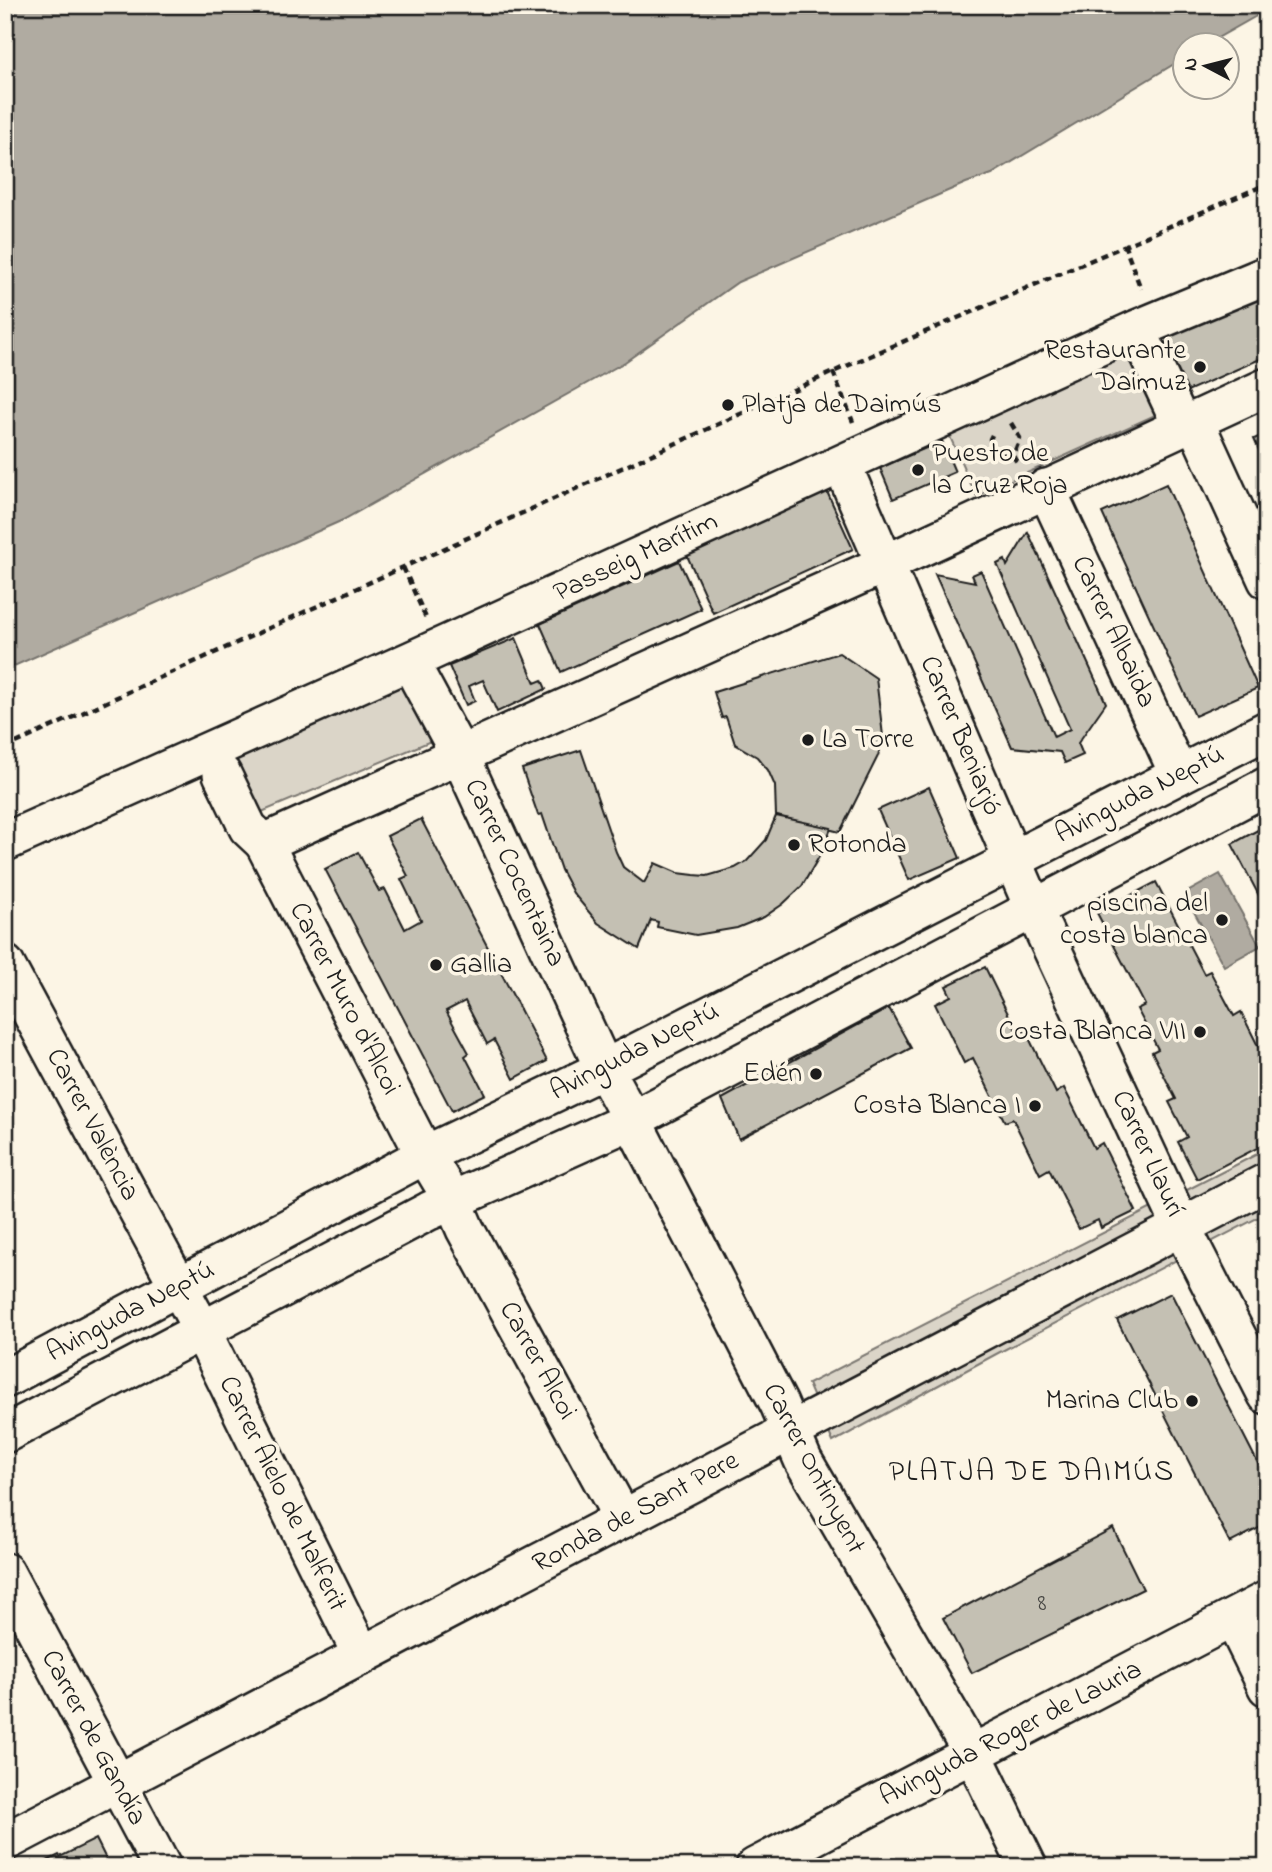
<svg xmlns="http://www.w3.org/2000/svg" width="1272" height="1872" font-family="'Indie Flower',sans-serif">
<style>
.green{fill:#dbd5c8;stroke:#7c7872;stroke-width:2}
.water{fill:#b0aba1;stroke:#75726c;stroke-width:2}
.building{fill:#c4c0b3;stroke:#1c1c1c;stroke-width:2}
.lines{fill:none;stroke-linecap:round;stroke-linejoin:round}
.minor-casing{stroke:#1c1c1c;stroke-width:42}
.path{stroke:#1c1c1c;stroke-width:4.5;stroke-dasharray:7 5;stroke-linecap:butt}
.minor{stroke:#fcf5e5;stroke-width:37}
.poi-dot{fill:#1c1c1c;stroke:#fcf5e5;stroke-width:2.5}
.labels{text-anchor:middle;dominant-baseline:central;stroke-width:7;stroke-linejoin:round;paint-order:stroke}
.number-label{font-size:24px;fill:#464542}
.poi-label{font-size:28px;fill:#1c1c1c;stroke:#fcf5e5;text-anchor:end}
.street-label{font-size:28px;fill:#1c1c1c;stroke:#fcf5e5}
.neighbourhood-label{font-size:30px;letter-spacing:2px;fill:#1c1c1c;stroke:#fcf5e5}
</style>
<rect width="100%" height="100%" fill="#fcf5e5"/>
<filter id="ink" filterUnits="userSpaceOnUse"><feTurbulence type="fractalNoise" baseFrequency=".0143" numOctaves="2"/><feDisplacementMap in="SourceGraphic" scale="14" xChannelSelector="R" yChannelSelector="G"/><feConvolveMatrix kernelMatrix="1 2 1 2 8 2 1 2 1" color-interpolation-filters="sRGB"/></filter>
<g filter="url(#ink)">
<g class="green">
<polygon points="1132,347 1162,412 976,496 947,430"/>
<polygon points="406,673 438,738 257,814 231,755"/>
<polygon points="1267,1149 1267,1213 1000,1352 833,1442 808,1384"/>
</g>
<g class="water">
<polygon points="5,5 1267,5 1267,10 1205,45 1184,46 1184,58 992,174 966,183 738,282 625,362 343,520 5,670"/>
<polygon points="1220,874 1260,946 1224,966 1184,894"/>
</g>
<g class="building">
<polygon points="1267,283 1267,356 1176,396 1149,335"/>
<polygon points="1267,433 1267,468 1254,439"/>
<polygon points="942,441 955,472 893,499 880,468"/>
<polygon points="1166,484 1258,688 1195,716 1102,513"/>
<polygon points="824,485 853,549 713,613 684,549"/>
<polygon points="1028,532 1106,703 1078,743 1083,755 1065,763 1060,752 1012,747 935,574 975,582 972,575 981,571 1054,737 1070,729 997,564 1005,560 1007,566"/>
<polygon points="679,561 701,609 561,672 540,624"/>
<polygon points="516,638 535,683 542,680 546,689 497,712 483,680 469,686 475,701 466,705 449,666"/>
<polygon points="839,653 876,678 883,736 878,756 840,832 776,816 775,786 768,770 757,757 735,744 726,717 722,718 714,692"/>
<polygon points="581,750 616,852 623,867 644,883 655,863 678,873 694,875 707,876 735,868 747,861 766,840 776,816 831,828 823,850 802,886 783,904 764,917 737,928 696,935 657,927 658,922 651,920 639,949 598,923 573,893 561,870 542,814 538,815 522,769"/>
<polygon points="929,787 960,858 909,880 878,810"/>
<polygon points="421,819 547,1061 514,1079 494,1040 487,1044 465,1001 446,1011 469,1053 465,1056 485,1094 452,1111 325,869 358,852 379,891 385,889 405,929 421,920 401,879 408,876 387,836"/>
<polygon points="1267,825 1267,911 1232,844"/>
<polygon points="1156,882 1204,974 1210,971 1234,1016 1241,1012 1263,1056 1267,1054 1267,1143 1197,1179 1178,1142 1187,1137 1169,1102 1176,1099 1152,1052 1158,1049 1137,1009 1145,1005 1097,913"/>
<polygon points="985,967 1018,1034 1025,1030 1056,1093 1064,1088 1094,1148 1102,1143 1136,1211 1101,1228 1098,1220 1079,1229 1049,1169 1040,1174 1013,1119 1005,1122 973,1058 964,1063 935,1004 951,996 946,986"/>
<polygon points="889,1008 911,1048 739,1139 722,1099"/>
<polygon points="1171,1293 1267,1481 1267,1524 1230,1543 1117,1320"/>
<polygon points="1113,1528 1143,1589 972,1673 943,1618"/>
<polygon points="96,1839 110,1867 35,1867 59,1855 60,1857"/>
</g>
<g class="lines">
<defs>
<g id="minor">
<polyline points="1145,347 1182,426"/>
<polyline points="1194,420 1267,580"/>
<polyline points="850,483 1040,923 1181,1226 1267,1395"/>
<polyline points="1046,488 1179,775"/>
<polyline points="419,679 460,755 604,1069 632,1120 779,1404 803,1460 973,1754 1028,1867"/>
<polyline points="222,774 248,828 264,843 896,559 1267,387"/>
<polyline points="5,842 410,661 1137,329 1267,275"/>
<polyline points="264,843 420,1146 453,1201 465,1229 623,1519"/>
<polyline points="5,964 193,1313 362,1656"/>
<polyline points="5,1379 425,1155 604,1069 1267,730"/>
<polyline points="5,1434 429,1211 632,1120 1267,786"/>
<polyline points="5,1572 162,1867"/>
<polyline points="1233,1618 1267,1687"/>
<polyline points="5,1842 1267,1182"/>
<polyline points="755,1867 1267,1600"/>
</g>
</defs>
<use href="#minor" class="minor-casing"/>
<g class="path">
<polyline points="1124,244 1141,289"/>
<polyline points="833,372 853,422"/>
<polyline points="1011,423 1020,438 1013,456 1019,465"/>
<polyline points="992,435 990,439 996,454 1013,456"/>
<polyline points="403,567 426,618"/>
<polyline points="5,748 833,372 1267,184"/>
</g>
<use href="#minor" class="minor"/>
</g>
</g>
<g class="poi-dot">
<circle cx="1200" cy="367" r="7"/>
<circle cx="728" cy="405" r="7"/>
<circle cx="918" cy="470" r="7"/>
<circle cx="808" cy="740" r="7"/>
<circle cx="794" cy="845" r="7"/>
<circle cx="1222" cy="920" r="7"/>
<circle cx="436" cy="965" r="7"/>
<circle cx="1200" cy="1032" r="7"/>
<circle cx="816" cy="1074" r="7"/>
<circle cx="1035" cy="1106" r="7"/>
<circle cx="1192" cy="1401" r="7"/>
</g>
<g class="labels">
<g class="number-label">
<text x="1042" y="1604">8</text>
</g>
<g class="poi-label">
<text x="1186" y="351">Restaurante<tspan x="1186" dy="32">Daimuz</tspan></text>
<text x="742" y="405" text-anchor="start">Platja de Daimús</text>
<text x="932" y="454" text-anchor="start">Puesto de<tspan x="932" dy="32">la Cruz Roja</tspan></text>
<text x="822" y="740" text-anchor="start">La Torre</text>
<text x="808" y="845" text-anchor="start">Rotonda</text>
<text x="1208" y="904">piscina del<tspan x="1208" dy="32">costa blanca</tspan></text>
<text x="450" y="965" text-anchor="start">Gallia</text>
<text x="1186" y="1032">Costa Blanca VII</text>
<text x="802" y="1074">Edén</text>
<text x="1021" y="1106">Costa Blanca I</text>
<text x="1178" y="1401">Marina Club</text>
</g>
<g class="street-label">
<text transform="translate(636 558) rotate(-25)">Passeig Marítim</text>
<text transform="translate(1113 632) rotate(65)">Carrer Albaida</text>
<text transform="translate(960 736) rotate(67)">Carrer Beniarjó</text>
<text transform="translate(1140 795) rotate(-27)">Avinguda Neptú</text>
<text transform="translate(514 873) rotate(65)">Carrer Cocentaina</text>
<text transform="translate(344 999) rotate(63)">Carrer Muro d'Alcoi</text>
<text transform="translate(635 1052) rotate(-27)">Avinguda Neptú</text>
<text transform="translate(92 1125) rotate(62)">Carrer València</text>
<text transform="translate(1147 1154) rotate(65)">Carrer Llaurí</text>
<text transform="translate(131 1312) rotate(-28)">Avinguda Neptú</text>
<text transform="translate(537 1361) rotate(61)">Carrer Alcoi</text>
<text transform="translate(813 1469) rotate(62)">Carrer Ontinyent</text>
<text transform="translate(282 1494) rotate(64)">Carrer Aielo de Malferit</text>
<text transform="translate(636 1513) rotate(-28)">Ronda de Sant Pere</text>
<text transform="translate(1011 1734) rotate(-27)">Avinguda Roger de Lauria</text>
<text transform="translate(93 1738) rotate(62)">Carrer de Gandía</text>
</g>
<g class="neighbourhood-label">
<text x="1032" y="1473">PLATJA DE DAIMÚS</text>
</g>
</g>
<rect width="1272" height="1872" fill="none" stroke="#fcf5e5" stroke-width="28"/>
<rect x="14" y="14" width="1244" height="1844" fill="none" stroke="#1c1c1c" stroke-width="2.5" filter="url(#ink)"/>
<g transform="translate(1206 66) rotate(277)"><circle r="33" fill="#fcf5e5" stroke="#a29e95" stroke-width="2"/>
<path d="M0-5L12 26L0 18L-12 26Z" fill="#1c1c1c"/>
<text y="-10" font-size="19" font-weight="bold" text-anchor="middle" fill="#1c1c1c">N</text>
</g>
</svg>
